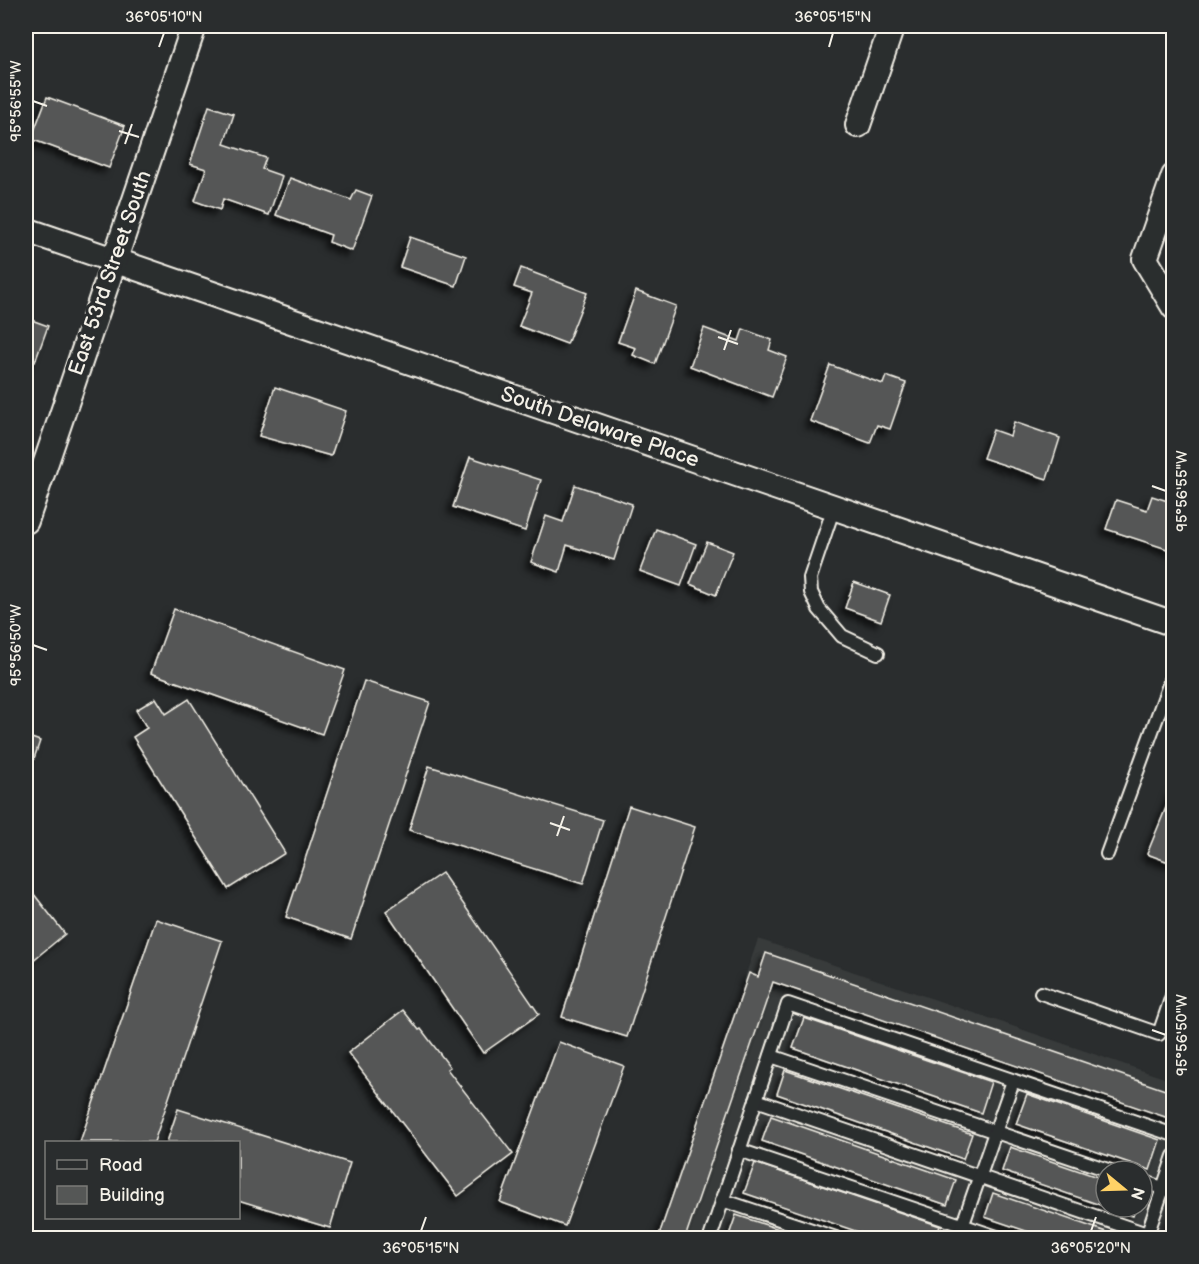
<svg xmlns="http://www.w3.org/2000/svg" width="1199" height="1264" font-family="'Balsamiq Sans',sans-serif">
<style>
.built{fill:#373a3a;fill-rule:evenodd}
.building{fill:#555756;stroke:#f4f1e8;stroke-width:1.5;filter:url(#shadow)}
.lines{fill:none;stroke-linecap:round;stroke-linejoin:round}
.service-casing{stroke:#f4f1e8;stroke-width:16}
.minor-casing{stroke:#f4f1e8;stroke-width:28}
.service{stroke:#2a2d2e;stroke-width:12}
.minor{stroke:#2a2d2e;stroke-width:24}
.ticks{fill:none;stroke:#f4f1e8;stroke-width:2}
.labels{text-anchor:middle;dominant-baseline:central;stroke-width:6;stroke-linejoin:round;paint-order:stroke}
.street-label{font-size:21px;fill:#f4f1e8;stroke:#2a2d2e}
.neatline{fill:none;stroke:#f4f1e8;stroke-width:2}
.ticks-label{font-size:15px;text-anchor:middle;fill:#f4f1e8}
</style>
<defs>
<filter id="shadow"><feDropShadow dx="-5.5" dy="5.5" stdDeviation="3" flood-color="#0009"/></filter>
</defs>
<rect width="100%" height="100%" fill="#2a2d2e"/>
<filter id="ink" filterUnits="userSpaceOnUse"><feTurbulence type="fractalNoise" baseFrequency=".0167" numOctaves="2"/><feDisplacementMap in="SourceGraphic" scale="12" xChannelSelector="R" yChannelSelector="G"/><feConvolveMatrix kernelMatrix="1 2 1 2 8 2 1 2 1" color-interpolation-filters="sRGB"/></filter>
<g filter="url(#ink)">
<path class="built" d="M758,939L1173,1081V1238H656ZM1106,1171H1142V1207H1106Z"/>
<g class="building">
<polygon points="47,97 125,126 109,168 31,139"/>
<polygon points="209,106 234,114 224,144 266,158 262,169 282,176 269,215 223,199 220,210 195,201 206,169 190,164"/>
<polygon points="290,178 351,200 356,190 372,196 352,251 329,242 331,235 276,215"/>
<polygon points="410,237 466,256 456,286 400,267"/>
<polygon points="521,268 587,293 567,344 519,326 532,293 514,287"/>
<polygon points="636,291 676,306 655,364 633,355 636,348 618,342"/>
<polygon points="26,318 48,326 35,362 26,359"/>
<polygon points="704,328 739,341 743,329 772,340 769,350 787,357 772,397 690,366"/>
<polygon points="830,365 883,384 886,376 906,383 890,429 877,425 870,443 810,421"/>
<polygon points="275,387 346,411 331,456 259,436"/>
<polygon points="1014,422 1060,438 1047,479 983,458 993,430 1010,436"/>
<polygon points="470,457 541,480 525,531 453,507"/>
<polygon points="575,485 632,504 614,560 567,545 559,572 531,562 546,516 563,522"/>
<polygon points="1152,496 1174,503 1173,551 1106,529 1116,500 1147,510"/>
<polygon points="656,529 696,544 681,586 640,571"/>
<polygon points="707,542 733,552 716,595 690,584"/>
<polygon points="854,582 890,595 881,621 845,608"/>
<polygon points="174,609 345,670 322,734 151,673"/>
<polygon points="364,681 430,702 351,939 286,917"/>
<polygon points="156,698 166,714 189,699 285,853 228,889 133,737 147,728 136,710"/>
<polygon points="26,736 40,741 26,782"/>
<polygon points="429,766 603,820 583,884 409,830"/>
<polygon points="1174,788 1174,864 1147,854"/>
<polygon points="629,806 695,827 627,1037 562,1017"/>
<polygon points="442,873 539,1014 483,1053 386,911"/>
<polygon points="26,884 65,934 26,966"/>
<polygon points="156,919 222,941 154,1142 80,1142"/>
<polygon points="766,953 1174,1093 1174,1120 773,982 685,1238 658,1238 749,973 758,977"/>
<polygon points="403,1010 419,1030 421,1029 450,1067 447,1069 513,1154 458,1196 348,1053"/>
<polygon points="804,1018 991,1082 981,1113 793,1048"/>
<polygon points="559,1042 624,1066 565,1226 500,1202"/>
<polygon points="785,1070 972,1134 963,1159 777,1094"/>
<polygon points="1027,1094 1160,1140 1150,1170 1016,1124"/>
<polygon points="178,1109 350,1163 330,1228 238,1200 238,1142 167,1142"/>
<polygon points="771,1116 956,1180 947,1205 762,1141"/>
<polygon points="1010,1147 1106,1180 1106,1207 1002,1171"/>
<polygon points="755,1163 940,1226 936,1238 876,1238 744,1193"/>
<polygon points="993,1193 1124,1238 1047,1238 985,1217"/>
<polygon points="1106,1207 1136,1207 1133,1216"/>
<polygon points="1174,1207 1174,1238 1163,1238"/>
<polygon points="736,1215 806,1238 728,1238"/>
</g>
<g class="lines">
<defs>
<g id="service">
<polyline points="834,507 810,578 811,592 819,609 842,636 878,653"/>
<polyline points="1107,854 1174,671"/>
<polyline points="1041,993 1159,1034 1174,990"/>
<polyline points="771,1056 1111,1171"/>
<polyline points="756,1100 1147,1234"/>
<polyline points="739,1150 1000,1238"/>
<polyline points="1142,1181 1162,1188"/>
<polyline points="722,1200 836,1238"/>
<polyline points="710,1238 788,1004 1174,1135"/>
<polyline points="958,1238 1013,1081"/>
<polyline points="1146,1238 1174,1156"/>
</g>
<g id="minor">
<polyline points="858,125 892,26"/>
<polyline points="1174,176 1145,259 1174,307"/>
<polyline points="26,230 1174,624"/>
<polyline points="26,521 194,26"/>
</g>
</defs>
<use href="#service" class="service-casing"/>
<use href="#minor" class="minor-casing"/>
<use href="#service" class="service"/>
<use href="#minor" class="minor"/>
</g>
</g>
<path class="ticks" d="M159,47L164,33M829,47L833,33M33,101L47,106M119,131L139,137M125,144L132,124M718,337L738,344M724,350L731,330M1152,486L1166,491M33,645L47,650M550,823L570,830M557,836L564,816M1152,1030L1166,1035M421,1231L426,1217M1091,1231L1096,1217"/>
<g class="labels">
<g class="street-label">
<text transform="translate(110 273) rotate(-71)">East 53rd Street South</text>
<text transform="translate(600 427) rotate(19)">South Delaware Place</text>
</g>
</g>
<rect width="1199" height="1264" fill="none" stroke="#2a2d2e" stroke-width="66"/>
<rect x="45" y="1141" width="195" height="78" fill="#2a2d2e" stroke="#7b7b78" stroke-width="1.5"/>
<rect x="57" y="1160" width="30" height="9" fill="#2a2d2e" stroke="#7b7b78" stroke-width="1.5"/>
<text x="99" y="1171" font-size="18" fill="#f4f1e8">Road</text>
<rect x="57" y="1186" width="30" height="18" fill="#555756" stroke="#7b7b78" stroke-width="1.5"/>
<text x="99" y="1201" font-size="18" fill="#f4f1e8">Building</text>
<g transform="translate(1124 1189) rotate(109)"><circle r="28" fill="#2a2d2e" stroke="#7b7b78" stroke-width="1.5"/>
<path d="M0-4.5L10 22L0 15L-10 22Z" fill="#ffd166"/>
<text y="-9" font-size="16" font-weight="bold" text-anchor="middle" fill="#f4f1e8">N</text>
</g>
<rect x="33" y="33" width="1133" height="1198" class="neatline"/>
<g class="ticks-label">
<text x="164" y="22">36°05'10"N</text>
<text x="833" y="22">36°05'15"N</text>
<text transform="translate(16 101) rotate(-90)" y="5">95°56'55"W</text>
<text transform="translate(1182 491) rotate(-90)" y="5">95°56'55"W</text>
<text transform="translate(16 645) rotate(-90)" y="5">95°56'50"W</text>
<text transform="translate(1182 1035) rotate(-90)" y="5">95°56'50"W</text>
<text x="421" y="1253">36°05'15"N</text>
<text x="1091" y="1253">36°05'20"N</text>
</g>
</svg>
